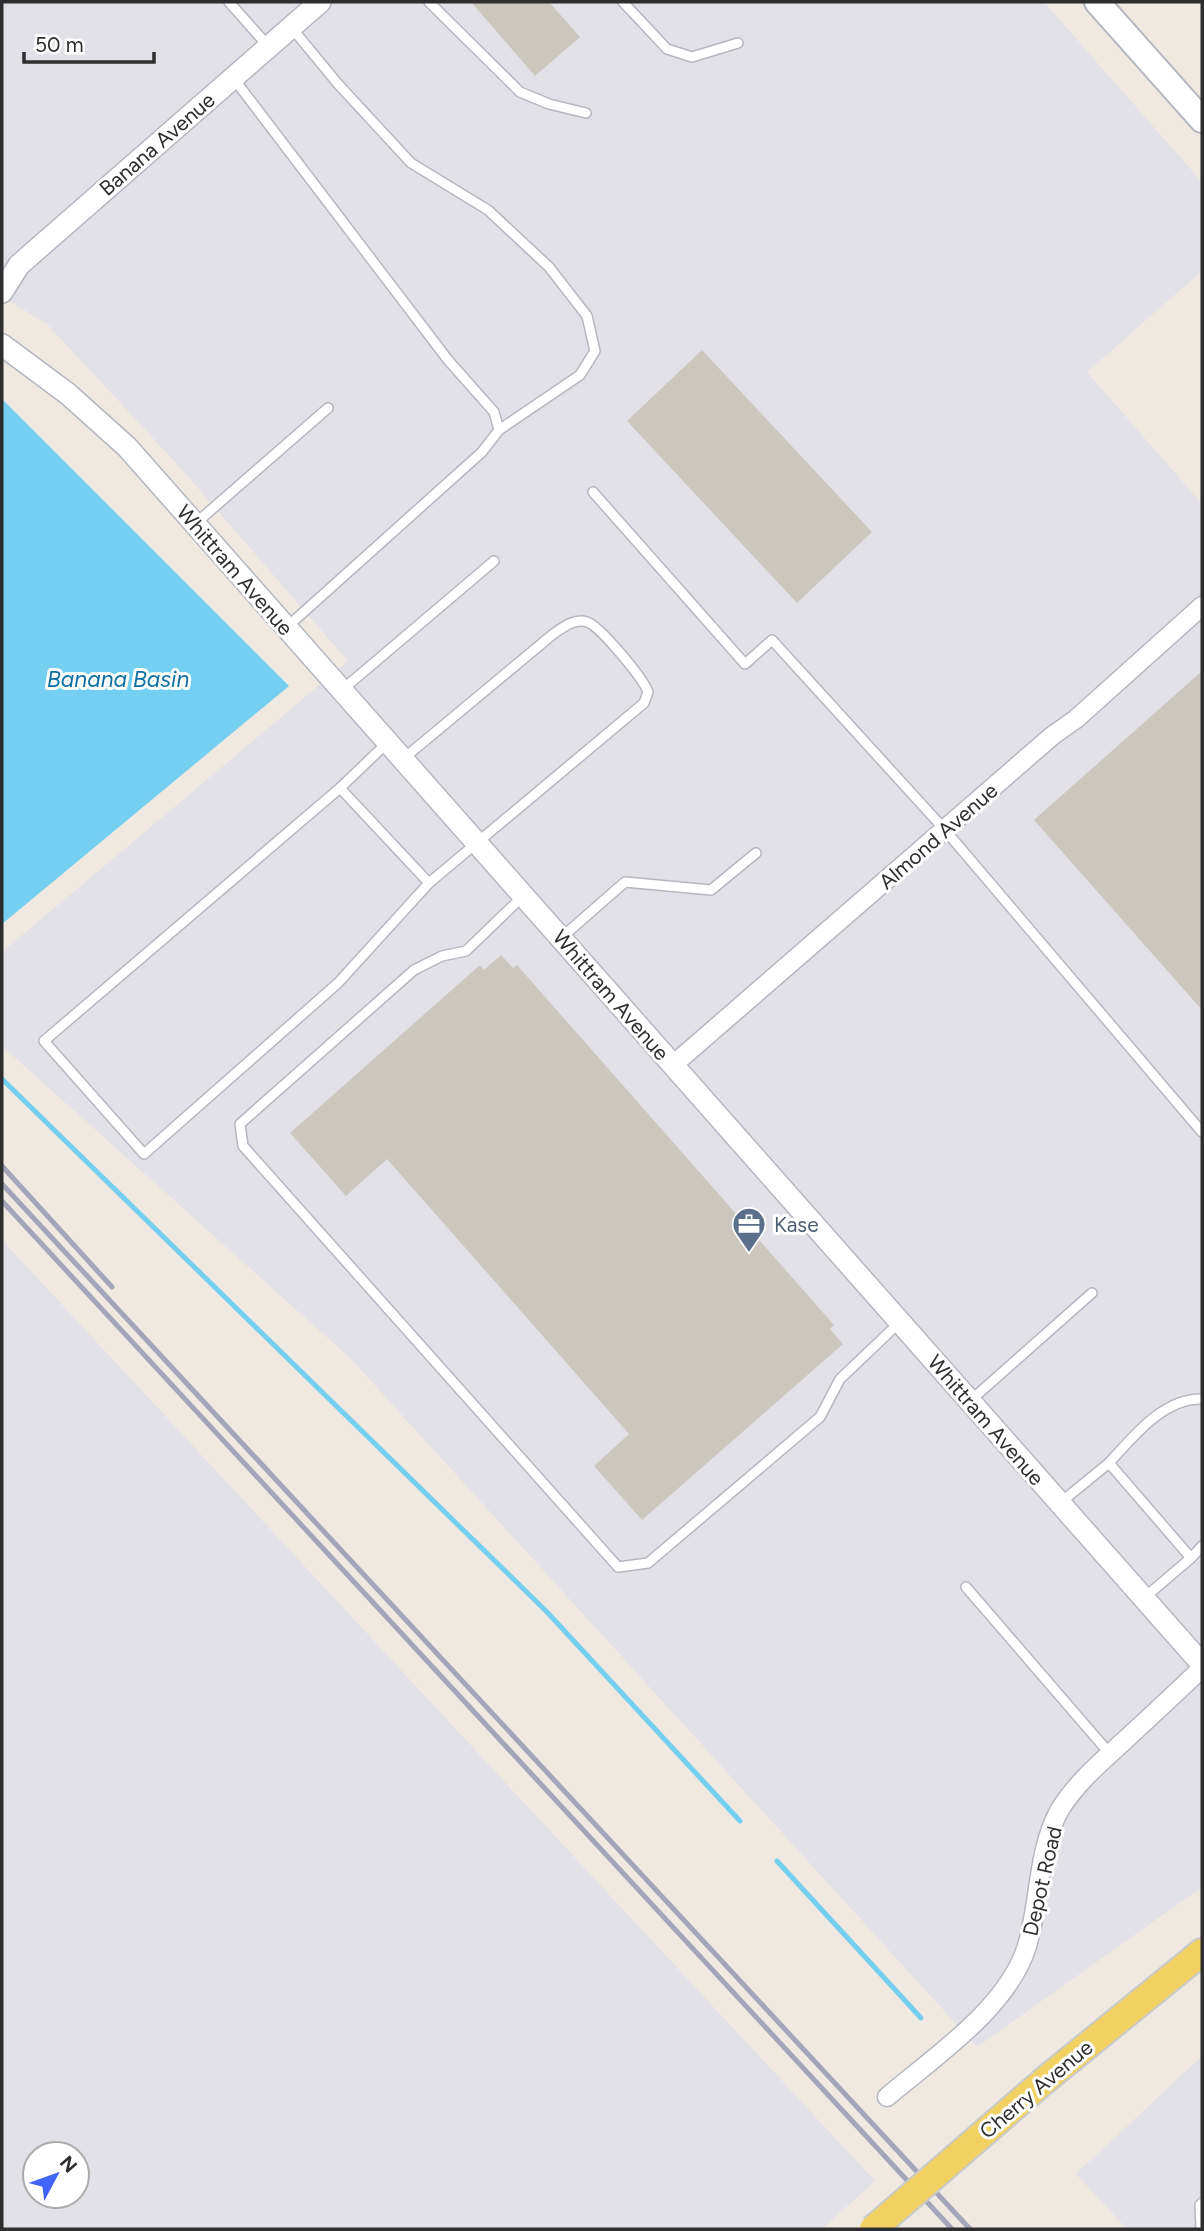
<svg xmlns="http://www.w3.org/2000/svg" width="1204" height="2231" font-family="Figtree,sans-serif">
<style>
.industrial{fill:#e3e1e8;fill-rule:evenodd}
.water{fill:#75cff0}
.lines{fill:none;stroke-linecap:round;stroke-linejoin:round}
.stream{stroke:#75cff0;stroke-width:5}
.building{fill:#cbc7bf}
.service-casing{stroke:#b4b7c1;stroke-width:12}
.minor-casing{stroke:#b4b7c1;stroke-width:21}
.tertiary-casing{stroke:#b4b7c1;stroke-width:24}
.secondary-casing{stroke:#b4b7c1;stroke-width:28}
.primary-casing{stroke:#c9c9c9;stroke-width:30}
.service{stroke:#fff;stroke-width:9}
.minor{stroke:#fff;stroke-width:18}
.tertiary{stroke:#fff;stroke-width:21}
.secondary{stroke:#fff;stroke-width:24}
.primary{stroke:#f2d163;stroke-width:26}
.rail{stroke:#a3a6b8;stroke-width:5}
.primary-bridge-casing{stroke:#c9c9c9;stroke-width:30;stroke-linecap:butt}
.primary-bridge{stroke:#f2d163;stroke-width:26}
.labels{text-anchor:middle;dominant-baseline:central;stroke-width:6;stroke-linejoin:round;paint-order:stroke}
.street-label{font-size:21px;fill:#2e2e2e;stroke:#fff}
.service-label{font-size:21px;fill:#4e5e75;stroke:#fff;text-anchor:start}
.water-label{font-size:23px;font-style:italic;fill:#0d6fa3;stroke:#fff}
</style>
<rect width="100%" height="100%" fill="#efe9e1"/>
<g class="industrial">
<polygon points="2,2 1044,2 1202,182 1202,271 1087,372 1202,504 1202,1887 977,2047 350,1358 2,1046 2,952 348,661 177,464 48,325 2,296"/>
<path d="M2,1240L875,2181L822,2229H2ZM35,2154H77V2196H35Z"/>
<polygon points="1202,2056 1202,2229 1127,2229 1076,2174"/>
</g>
<polygon class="water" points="2,399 289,686 2,924"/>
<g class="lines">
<g class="stream">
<polyline points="2,1079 547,1612 740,1821"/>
<polyline points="777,1861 921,2018"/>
</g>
</g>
<g class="building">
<polygon points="471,2 549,2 580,37 535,76"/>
<polygon points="702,350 872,532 797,603 627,421"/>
<polygon points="1202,671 1202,1010 1034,820"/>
<polygon points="501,955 513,968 517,965 834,1325 830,1329 843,1344 642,1520 594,1466 629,1434 387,1159 346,1196 290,1133 480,965 484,970"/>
</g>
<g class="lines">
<defs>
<g id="service">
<polyline points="229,2 269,47"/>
<polyline points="429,2 520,92 549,104 586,113"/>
<polyline points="623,2 667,49 692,57 738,43"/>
<polyline points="291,27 338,84 411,163 488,210 549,267 587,316 595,351 580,375 499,430"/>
<polyline points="234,79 448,360 494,412 499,430 482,452 287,627"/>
<polyline points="593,492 745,664 772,640 945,830 1202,1132"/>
<polyline points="196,523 328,408"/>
<polyline points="342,690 494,561"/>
<path d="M387,743L340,788L429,883L644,703L648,692C643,678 599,625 587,622C574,618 562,628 552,635L403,759"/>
<polyline points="340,788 44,1041 144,1154 338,983 429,883"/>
<polyline points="522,897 466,951 442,956 414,970 240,1124 243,1146 618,1567 648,1563 820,1417 840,1379 900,1322"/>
<polyline points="561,938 625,882 711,890 756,853"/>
<polyline points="970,1401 1092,1293"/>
<path d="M1109,1463C1133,1437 1163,1398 1202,1399"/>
<polyline points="1060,1503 1109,1463 1191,1558 1144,1598"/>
<polyline points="1191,1558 1202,1546"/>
<polyline points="966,1587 1110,1754"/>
<polyline points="1201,2229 1200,2205 1202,2203"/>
</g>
<g id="minor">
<polyline points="673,1065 1052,736 1076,719 1202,606"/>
<path d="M887,2097C935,2056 1008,2008 1027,1946C1040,1902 1037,1852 1059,1811C1076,1783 1100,1763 1124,1741C1150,1717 1176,1693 1202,1668"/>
</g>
<g id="tertiary">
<polyline points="2,292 19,265 320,2"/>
<polyline points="2,345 68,394 127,447 1202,1664"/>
</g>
<polyline id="secondary" points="1097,2 1202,120"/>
<polyline id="primary" points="1045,2080 1202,1952"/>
</defs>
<use href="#service" class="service-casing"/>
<use href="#minor" class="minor-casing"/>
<use href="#tertiary" class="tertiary-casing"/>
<use href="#secondary" class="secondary-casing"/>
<use href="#primary" class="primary-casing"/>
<use href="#service" class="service"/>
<use href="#minor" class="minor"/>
<use href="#tertiary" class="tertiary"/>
<use href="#secondary" class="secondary"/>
<use href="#primary" class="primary"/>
<g class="rail">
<polyline points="2,1166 112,1287"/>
<polyline points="2,1184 970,2229"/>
<polyline points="2,1201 952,2229"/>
</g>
<defs>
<polyline id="primary-bridge" points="873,2229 1045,2080"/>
</defs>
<use href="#primary-bridge" class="primary-bridge-casing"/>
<use href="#primary-bridge" class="primary-bridge"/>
</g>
<defs>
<symbol id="office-pin" viewBox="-11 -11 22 30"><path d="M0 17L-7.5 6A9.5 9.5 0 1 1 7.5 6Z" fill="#5c6f8a" stroke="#fff"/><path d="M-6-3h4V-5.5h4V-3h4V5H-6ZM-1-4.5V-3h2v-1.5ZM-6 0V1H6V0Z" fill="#fff"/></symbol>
</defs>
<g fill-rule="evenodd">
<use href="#office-pin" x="730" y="1205" width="38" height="52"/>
</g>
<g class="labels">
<g class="street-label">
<text transform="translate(157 144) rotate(-41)">Banana Avenue</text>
<text transform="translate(235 570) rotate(49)">Whittram Avenue</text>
<text transform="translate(938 836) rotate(-41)">Almond Avenue</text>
<text transform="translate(611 995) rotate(49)">Whittram Avenue</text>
<text transform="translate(986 1420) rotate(49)">Whittram Avenue</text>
<text transform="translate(1042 1881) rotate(-77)">Depot Road</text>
<text transform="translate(1036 2089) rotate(-40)">Cherry Avenue</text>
</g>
<g class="service-label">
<text x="774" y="1224">Kase</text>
</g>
<g class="water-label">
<text x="118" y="679">Banana Basin</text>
</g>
</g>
<rect width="1204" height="2231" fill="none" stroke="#2e2e2e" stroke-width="7"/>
<g transform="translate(56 2175) rotate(49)"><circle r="33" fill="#ffffff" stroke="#ababab" stroke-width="2"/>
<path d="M0-5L12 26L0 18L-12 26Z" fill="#4264fb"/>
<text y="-10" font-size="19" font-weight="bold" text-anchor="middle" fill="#2e2e2e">N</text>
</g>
<path d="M24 52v10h130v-10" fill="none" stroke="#2e2e2e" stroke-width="3.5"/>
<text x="35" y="52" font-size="21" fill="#2e2e2e" stroke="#ffffff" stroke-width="5" paint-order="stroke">50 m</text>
</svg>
